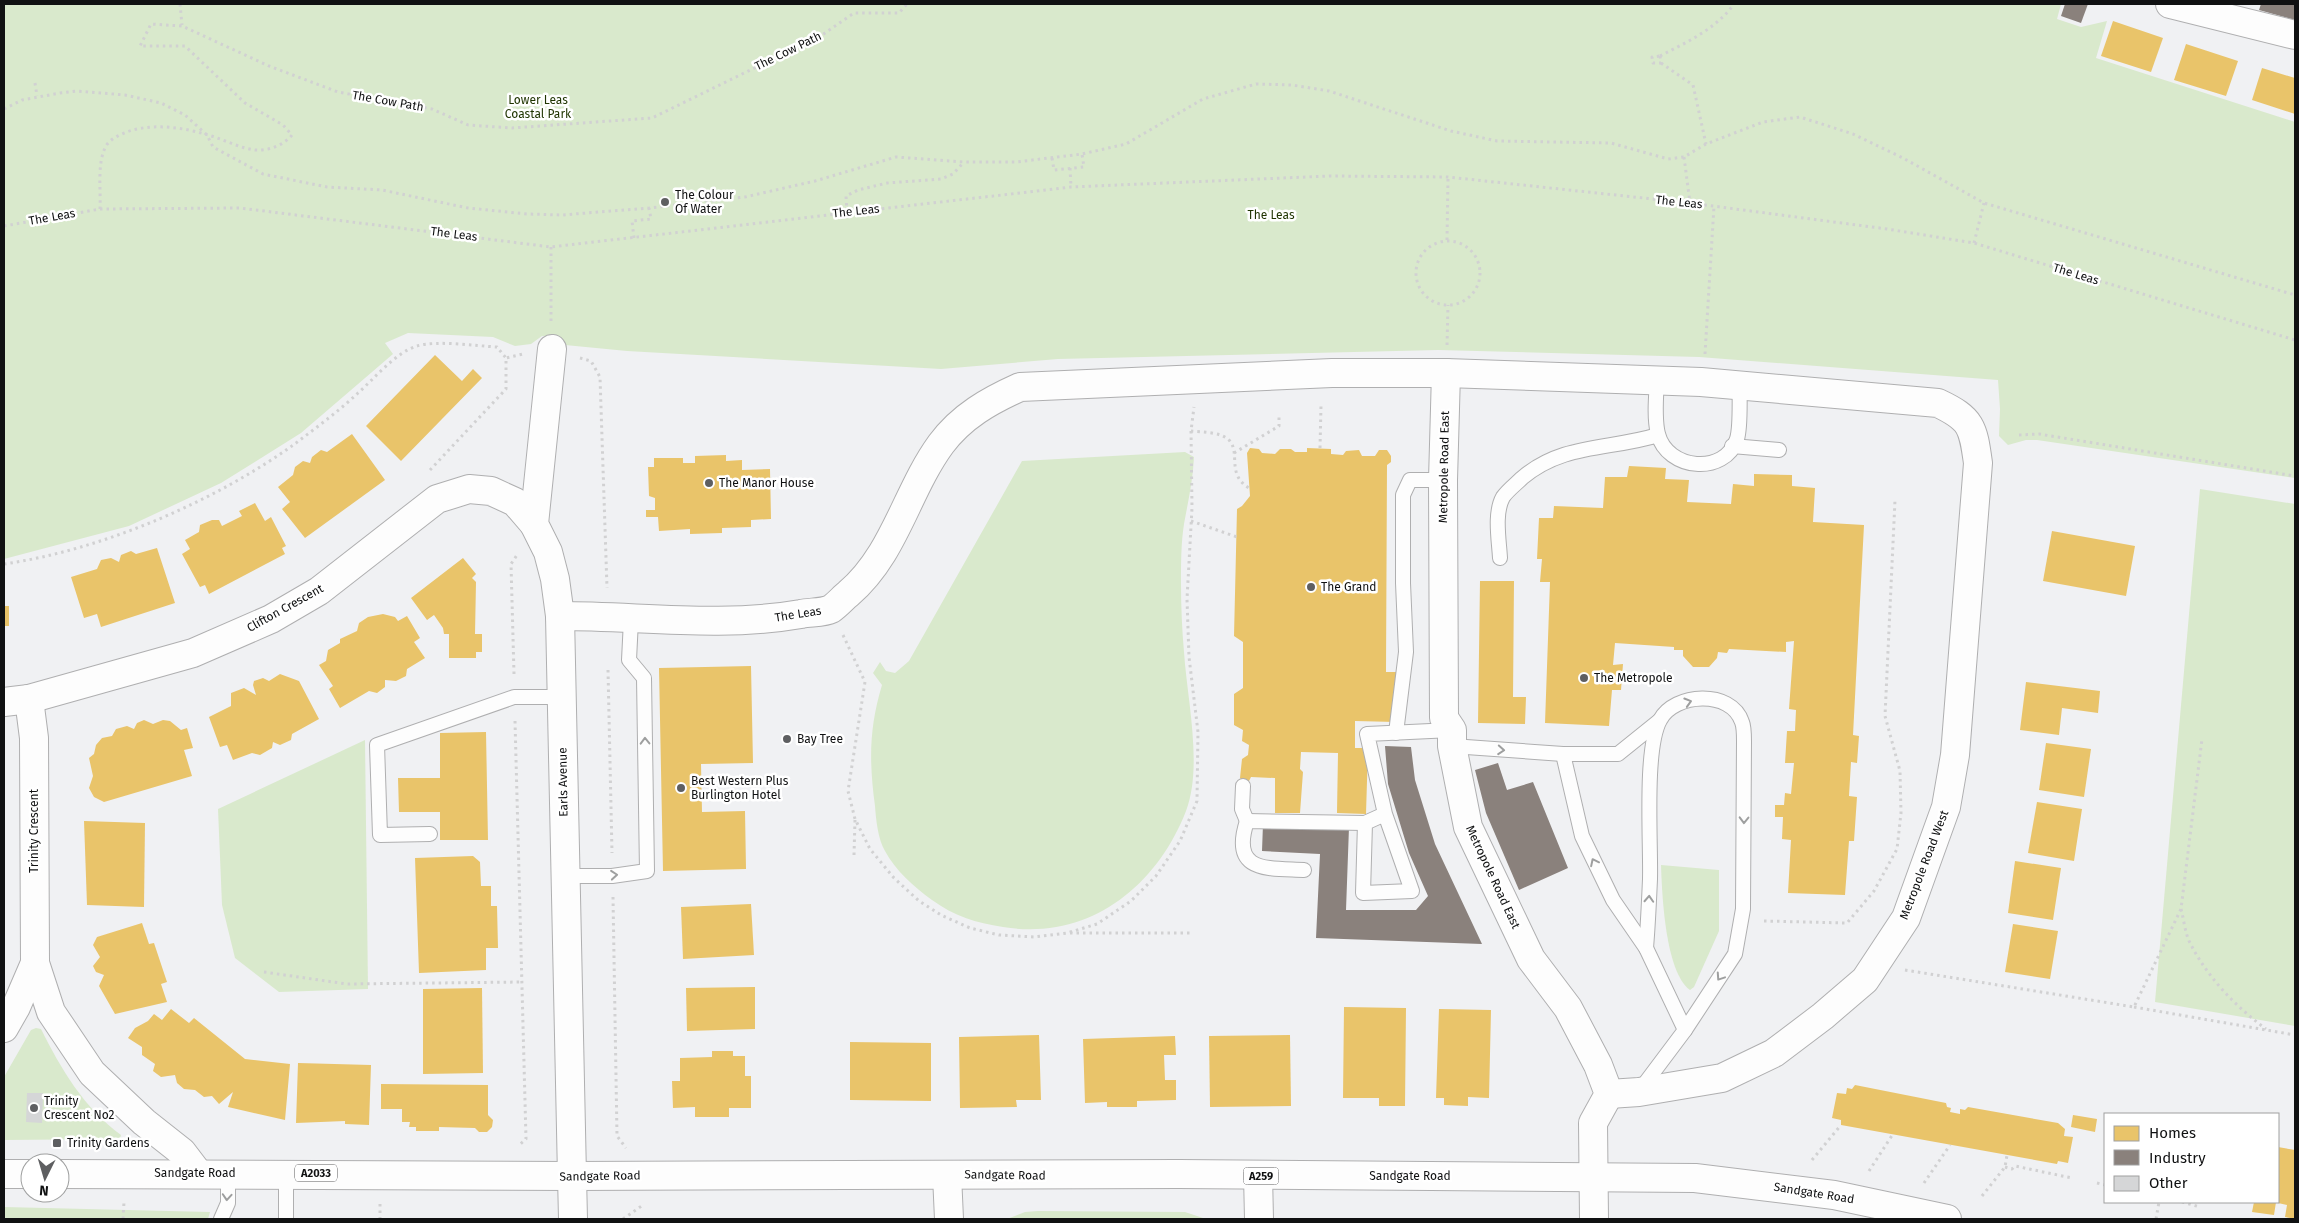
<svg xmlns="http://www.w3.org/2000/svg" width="2299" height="1223" font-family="'Fira Sans',sans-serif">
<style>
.green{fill:#d9e9cc}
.homes{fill:#e9c46a}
.industry{fill:#8a817c}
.building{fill:#d5d6d7}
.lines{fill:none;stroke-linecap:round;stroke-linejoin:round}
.service-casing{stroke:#afafb0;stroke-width:16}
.minor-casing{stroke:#afafb0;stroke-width:30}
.primary-casing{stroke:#afafb0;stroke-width:30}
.trunk-casing{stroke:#afafb0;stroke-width:30}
.path{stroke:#d1d1d2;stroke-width:3;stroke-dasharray:2.5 4;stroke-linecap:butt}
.service{stroke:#fdfdfd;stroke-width:14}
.minor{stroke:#fdfdfd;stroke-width:28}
.primary{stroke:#fdfdfd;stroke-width:28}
.trunk{stroke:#fdfdfd;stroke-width:28}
.oneway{stroke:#9e9f9f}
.poi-dot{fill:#5e5f61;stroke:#fff;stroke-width:2}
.labels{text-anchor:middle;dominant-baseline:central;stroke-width:5;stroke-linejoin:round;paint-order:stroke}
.shield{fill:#fff;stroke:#585859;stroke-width:1}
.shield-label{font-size:11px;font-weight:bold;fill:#101112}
.street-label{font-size:12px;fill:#101112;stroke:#fff}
.park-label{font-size:12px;fill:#1f3400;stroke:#fff}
.poi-label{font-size:12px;fill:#101112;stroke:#fff;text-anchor:start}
</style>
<rect width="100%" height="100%" fill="#f0f1f3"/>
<g class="green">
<polygon points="4,4 2061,4 2057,19 2081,27 2107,21 2096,58 2295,122 2295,478 2037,440 2026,440 2008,445 1999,436 2000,409 1998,380 1699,357 1438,350 1058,359 941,369 627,351 565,345 560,337 542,336 531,344 515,346 493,337 408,333 385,343 393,354 301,433 221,483 129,526 4,559"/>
<path d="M1185,452L1194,457C1193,480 1188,502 1184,524C1181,543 1181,564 1181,584C1181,606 1182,630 1184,652C1187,699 1203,766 1186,811C1156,888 1088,941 1003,927C976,923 954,916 932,900C914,887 895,870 885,851C878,839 876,820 875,806C869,762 869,728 882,685L873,673L880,662L886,671L895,673L909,661L1022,461Z"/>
<polygon points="2200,489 2295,504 2295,1026 2155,1002"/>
<polygon points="365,740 368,989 279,992 235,958 222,905 218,809"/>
<path d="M1661,865L1719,870V931L1694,987L1690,990C1665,972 1662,894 1661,865Z"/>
<path d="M36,1028L41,1029C61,1069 84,1108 121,1135L120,1139L4,1140V1077L31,1030Z"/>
<polygon points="4,1207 210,1212 208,1219 4,1219"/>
<polygon points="1038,1211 1185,1212 1206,1219 1007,1219 1025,1212"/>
</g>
<g class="homes">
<polygon points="2113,21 2163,38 2151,72 2101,56"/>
<polygon points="2186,44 2238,61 2226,96 2174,80"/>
<polygon points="2262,68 2295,78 2295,114 2252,100"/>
<polygon points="435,355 462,381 473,369 482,378 401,461 366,426"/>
<polygon points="352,434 385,480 305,538 282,509 290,502 278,487 293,475 295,467 303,461 310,463 312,457 321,450 327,452"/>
<polygon points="1250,448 1259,449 1262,453 1275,454 1280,449 1291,449 1295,452 1307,452 1307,448 1331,449 1331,454 1343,455 1346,451 1359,450 1362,456 1375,456 1379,450 1387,450 1391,456 1391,462 1387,465 1386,672 1398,672 1396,722 1355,721 1355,748 1368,748 1366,814 1337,813 1338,753 1301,752 1300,769 1303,772 1300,813 1275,813 1275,778 1251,777 1249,781 1243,781 1240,778 1242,759 1248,755 1249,745 1242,741 1243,730 1234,725 1234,694 1243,688 1243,642 1234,636 1237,509 1242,506 1250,496 1247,453"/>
<polygon points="726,455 726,461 742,460 742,470 770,469 771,519 751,520 751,527 722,528 722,533 690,534 690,529 659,531 658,517 646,517 646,510 655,510 655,498 649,496 648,467 654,467 654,458 683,458 683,463 695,463 695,456"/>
<polygon points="1629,466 1666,468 1665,479 1689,480 1687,502 1731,504 1733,484 1754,486 1754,474 1792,475 1792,486 1815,488 1813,522 1864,525 1853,735 1859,736 1857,763 1851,762 1849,796 1857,797 1854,841 1849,841 1845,895 1788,893 1791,840 1782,839 1783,817 1775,817 1775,805 1784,805 1785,793 1791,794 1794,763 1785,763 1787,731 1795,731 1796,710 1789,709 1794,641 1786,642 1786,652 1729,649 1727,653 1718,652 1717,658 1709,667 1693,667 1683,656 1683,650 1674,650 1674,647 1615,643 1613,665 1623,664 1621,690 1612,690 1609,726 1545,723 1550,582 1540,582 1542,559 1537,559 1539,518 1553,518 1554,506 1603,508 1605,477 1627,477"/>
<polygon points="255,503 265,521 271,517 286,546 282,548 285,554 209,594 205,585 200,587 182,554 190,549 185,540 199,532 200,525 212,520 219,520 222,526 242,516 239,511"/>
<polygon points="2052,531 2135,546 2126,596 2043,581"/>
<polygon points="157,548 175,603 101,627 97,614 84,618 71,577 97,569 101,560 111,558 119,562 121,555 131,551 136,554"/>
<polygon points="463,558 476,574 472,578 476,582 475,634 482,634 482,652 476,652 476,658 449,658 449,634 444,634 443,628 434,615 427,620 411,598"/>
<polygon points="1480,581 1514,581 1513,697 1526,697 1525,724 1478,723"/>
<rect x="4" y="606" width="5" height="20"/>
<polygon points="383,614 395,617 398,621 407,616 420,638 414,642 425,658 407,669 406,676 396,681 385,680 385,687 377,693 369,691 340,708 329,689 333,686 319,665 326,661 328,650 340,643 340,639 357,631 359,623 368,617"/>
<polygon points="751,666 753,763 701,764 702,812 745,811 746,869 663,871 659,668"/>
<polygon points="280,674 299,681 319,719 292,734 291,740 280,745 273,742 272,748 260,755 252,753 233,760 227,745 220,747 209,717 231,706 231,693 244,688 256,695 253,685 254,681 263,678 269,681"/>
<polygon points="2026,682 2100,691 2098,713 2062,708 2059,735 2020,730"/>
<polygon points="144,720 153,724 163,720 170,721 181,730 187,728 193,748 184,750 192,776 104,802 94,797 89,788 93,776 89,758 94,754 96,745 102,738 112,736 116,729 127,726 134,729 137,723"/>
<polygon points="486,732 488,840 440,840 440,812 399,812 398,778 440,778 440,733"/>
<polygon points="2046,743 2091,749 2084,797 2039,790"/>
<polygon points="2037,802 2082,809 2074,861 2028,853"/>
<polygon points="84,821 145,823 144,907 87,905"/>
<polygon points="473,856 480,862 481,886 491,886 491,906 497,906 498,948 486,948 486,970 419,973 415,858"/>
<polygon points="2015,861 2061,868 2053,920 2008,913"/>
<polygon points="751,904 754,955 683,959 681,907"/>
<polygon points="142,923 149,944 154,943 167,982 161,984 167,1002 115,1014 99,986 104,975 96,972 93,966 100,957 93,945 97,937"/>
<polygon points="2013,924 2058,931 2050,979 2005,972"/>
<polygon points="755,987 755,1029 687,1031 686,988"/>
<polygon points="482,988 483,1073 423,1074 423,989"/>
<polygon points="1344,1007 1406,1008 1405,1106 1379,1106 1379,1098 1343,1098"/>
<polygon points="171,1009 189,1023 194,1018 245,1059 290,1064 285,1120 228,1107 233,1092 219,1104 212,1096 204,1097 195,1090 184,1089 177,1083 175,1075 161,1077 153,1071 155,1064 142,1055 142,1047 128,1038 135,1028 148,1021 154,1014 162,1020"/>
<polygon points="1439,1009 1491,1010 1489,1098 1468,1097 1468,1106 1444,1105 1444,1098 1436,1098"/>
<polygon points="1039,1035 1041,1100 1016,1100 1017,1107 960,1108 959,1037"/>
<polygon points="1290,1035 1291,1106 1210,1107 1209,1036"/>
<polygon points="1175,1036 1176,1055 1164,1055 1165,1080 1176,1080 1176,1100 1137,1101 1137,1107 1107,1107 1107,1102 1085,1103 1083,1039"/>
<polygon points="850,1042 931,1043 931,1101 850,1100"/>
<polygon points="712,1051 733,1051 733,1056 745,1056 745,1076 751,1076 751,1108 729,1108 729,1117 695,1117 695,1107 673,1108 672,1081 680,1081 680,1058 712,1057"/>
<polygon points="298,1063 371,1065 369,1125 345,1124 345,1121 296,1123"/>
<polygon points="381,1084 488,1085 488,1115 493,1120 492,1127 487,1132 479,1132 475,1128 439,1127 439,1131 416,1131 416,1127 409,1127 410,1122 402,1122 402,1109 381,1109"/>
<polygon points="1855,1085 1946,1103 1947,1107 1951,1108 1950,1112 1960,1114 1960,1109 1965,1110 1968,1107 2058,1123 2065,1129 2064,1136 2073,1137 2068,1163 2058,1161 2057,1164 1841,1125 1841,1120 1832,1118 1837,1093 1846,1094 1847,1088 1852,1089"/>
<polygon points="2073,1115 2097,1119 2095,1132 2071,1127"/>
<polygon points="2278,1147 2295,1150 2295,1219 2285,1217 2287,1205 2278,1203"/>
<polygon points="2254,1202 2276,1202 2274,1215 2252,1212"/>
</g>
<g class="industry">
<polygon points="2065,4 2088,4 2081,23 2061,16"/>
<polygon points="2261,4 2295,4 2295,20 2259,10"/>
<polygon points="1385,746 1411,747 1415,780 1435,844 1482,944 1316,938 1320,854 1262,851 1263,824 1349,827 1346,910 1416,910 1428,896 1409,853 1388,784"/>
<polygon points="1498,763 1507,790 1533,782 1568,868 1519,890 1486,813 1475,770"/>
</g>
<polygon class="building" points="27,1093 43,1093 42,1123 26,1122"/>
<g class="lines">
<defs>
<g id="service">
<path d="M1657,381C1656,397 1654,418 1658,434C1667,470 1725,476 1737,439C1741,426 1739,400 1740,385"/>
<polyline points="1732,446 1779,450"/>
<path d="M1500,558C1499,540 1494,513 1503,497C1508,490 1516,484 1522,478C1563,443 1610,450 1658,435"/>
<polyline points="1396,733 1406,652 1403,583 1403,495 1410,480 1443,480"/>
<polyline points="1452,746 1563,754 1618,754 1659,721"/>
<polyline points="1563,754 1582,836 1613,900 1646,948 1685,1030 1640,1090"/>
<polyline points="1243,786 1242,809 1247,821"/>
<polyline points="1385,814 1365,823 1363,893 1412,891 1385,814 1367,734 1452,730"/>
<polyline points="430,834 380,835 377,745 514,697 561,697"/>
<path d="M1304,870C1267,868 1230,873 1247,821L1365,823"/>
<polyline points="565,876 612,876 647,871 644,678 629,660 631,620"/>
<path d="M1646,948C1648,925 1649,902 1650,879C1651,843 1644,749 1660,720C1674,693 1731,689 1742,722C1744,727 1744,735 1744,741L1743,909L1735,954L1685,1030"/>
<polyline points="221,1219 228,1203 228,1173"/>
<polyline points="286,1219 286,1173"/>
</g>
<g id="minor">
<polyline points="2170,4 2295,35"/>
<polyline points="552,349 534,524 548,552 555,579 560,616 572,1176"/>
<polyline points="1446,373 1443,480 1444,718 1452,730 1452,746 1468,827 1531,959 1568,1008 1598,1065 1609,1094 1593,1123 1594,1219"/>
<path d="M560,616C640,616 721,628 801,614C810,612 823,613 831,609C837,605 843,598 848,594C895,554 906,492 941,444C962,416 989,401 1020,387L1332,373H1446L1701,382L1938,403C1972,419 1973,427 1978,463L1955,755L1946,807L1906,918L1865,980L1823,1016L1774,1053L1722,1078L1639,1092L1609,1094"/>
<polyline points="29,699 34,738 35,963 51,1012 92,1073 144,1122 182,1152 198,1173"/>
<polyline points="4,702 29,699 193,653 271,619 319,591 437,499 469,489 491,491 515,502 534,524"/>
<polyline points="4,1028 16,1007 35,963"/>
<polyline points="947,1175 949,1219"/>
<polyline points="1258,1175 1259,1219"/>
</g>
<g id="primary">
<polyline points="4,1174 30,1174"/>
<polyline points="60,1174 572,1176"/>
</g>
<polyline id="trunk" points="573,1219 572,1176 1179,1174 1695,1178 1834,1195 1947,1219"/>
</defs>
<use href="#service" class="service-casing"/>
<use href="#minor" class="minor-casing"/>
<use href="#primary" class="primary-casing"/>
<use href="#trunk" class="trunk-casing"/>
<g class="path">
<polyline points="180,4 182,25"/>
<path d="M1660,56C1687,42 1716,29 1734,4"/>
<polygon points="1660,56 1661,63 1653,63 1652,57"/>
<polyline points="1661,63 1693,85 1706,144"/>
<polyline points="35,83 37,96"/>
<polyline points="4,109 22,100 60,93 77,91 125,95 161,103 185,115 207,135 213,147 263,174 327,187 382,190 468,208 527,214 562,215 649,208 745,197 815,181 896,157 964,162 1016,162 1082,154 1126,144 1203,99 1256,84 1292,85 1329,91 1451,131 1497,141 1611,143 1668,159 1684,157 1706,144 1763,122 1800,117 1853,134 1903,158 1984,203 2295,295"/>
<polyline points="1684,157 1690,203"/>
<polyline points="1052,158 1054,170 1084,167 1082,154"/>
<polyline points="1070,168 1071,187"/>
<path d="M100,209C101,191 97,165 105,148C108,141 115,137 122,134C148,122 182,127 208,135C223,139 239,148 255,150C269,151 284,145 292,135L283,125L245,103L185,46H140L151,24L182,26L269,66L338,92L432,109L468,125L512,128L652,118L822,35L854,13H899L907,4"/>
<polyline points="847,212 846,196 858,190 887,183 941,179 953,174 964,162"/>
<polyline points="4,226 100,209 240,208 551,247 1071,187 1330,176 1448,177 1690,203 1887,229 1974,243 2295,340"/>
<polyline points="634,238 632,221 651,219 649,208"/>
<polyline points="1447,240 1448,177"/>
<circle cx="1448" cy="273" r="32"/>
<polyline points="1974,243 1984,203"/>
<polyline points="551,321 551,247"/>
<polyline points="1447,345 1448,305"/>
<polyline points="1705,354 1714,206"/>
<polyline points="580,358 591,361 600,377 607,588"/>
<path d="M1191,431C1202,432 1221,432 1229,440C1241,453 1226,474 1249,488"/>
<polyline points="2019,435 2039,434 2295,476"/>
<polyline points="1320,448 1321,405"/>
<polyline points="1234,453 1279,426 1279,415"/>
<polyline points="430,470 506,389 506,358 523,354"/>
<polyline points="1191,521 1237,537"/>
<path d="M4,564C102,550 216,501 296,443C317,427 339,411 358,393C374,379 396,352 417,346C437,340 476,346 497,347L506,358"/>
<polyline points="843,635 865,682 848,791 855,819 870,849 894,878 919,901 941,915 970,928 999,935 1034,937 1067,933 1097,924 1131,901 1156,876 1180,841 1197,801 1198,732 1189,657 1187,599 1192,508 1191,431 1194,407"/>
<polyline points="608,670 612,853"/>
<polyline points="514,674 511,564 517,555"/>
<polyline points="515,721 526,1139 518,1146"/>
<polyline points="854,855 855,820"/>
<polyline points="613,897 617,1136 626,1148"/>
<path d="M2181,909C2184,920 2185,933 2190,943C2208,978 2235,1006 2266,1029"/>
<polyline points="1764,921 1847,923 1874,891 1897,849 1901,813 1900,771 1885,716 1895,500"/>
<polyline points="1070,933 1190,933"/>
<polyline points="1905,970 2134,1007 2181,909 2202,739"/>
<polyline points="264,972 347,984 523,982"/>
<polyline points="2134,1007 2295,1035"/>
<polyline points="1812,1160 1841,1125"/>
<polyline points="2005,1167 2012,1169 2015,1166 2072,1178"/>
<polyline points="1869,1171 1893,1134"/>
<polyline points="1924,1183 1950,1145"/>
<polyline points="2097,1183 2105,1185"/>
<polyline points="1982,1196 2005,1167 2007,1155"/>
<polyline points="2182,1202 2200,1207"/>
<polyline points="380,1204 380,1219"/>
<polyline points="123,1219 124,1202"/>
<polyline points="623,1219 643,1205"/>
<polyline points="2156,1219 2159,1202"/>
</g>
<use href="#service" class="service"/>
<use href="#minor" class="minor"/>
<use href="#primary" class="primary"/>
<use href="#trunk" class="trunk"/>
</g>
<defs><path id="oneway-chevron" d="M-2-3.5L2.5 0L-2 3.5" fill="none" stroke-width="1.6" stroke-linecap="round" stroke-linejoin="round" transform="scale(1.25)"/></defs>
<g class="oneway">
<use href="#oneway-chevron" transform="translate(1688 702) rotate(-17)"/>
<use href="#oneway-chevron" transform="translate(645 741) rotate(-91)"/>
<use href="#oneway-chevron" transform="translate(1501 750) rotate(4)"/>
<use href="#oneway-chevron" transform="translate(1744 820) rotate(91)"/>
<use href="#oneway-chevron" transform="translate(1594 862) rotate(-116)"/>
<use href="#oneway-chevron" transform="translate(614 875) rotate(-5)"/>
<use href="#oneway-chevron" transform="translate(1649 899) rotate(-87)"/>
<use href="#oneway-chevron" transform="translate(1720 977) rotate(124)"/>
<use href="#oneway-chevron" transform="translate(227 1197) rotate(94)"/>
</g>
<g class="poi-dot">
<circle cx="665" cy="202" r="5"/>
<circle cx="709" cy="483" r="5"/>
<circle cx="1311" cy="587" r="5"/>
<circle cx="1584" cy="678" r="5"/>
<circle cx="787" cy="739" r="5"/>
<circle cx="681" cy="788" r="5"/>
<circle cx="34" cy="1108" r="5"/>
<rect x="52" y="1138" width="10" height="10" rx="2.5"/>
</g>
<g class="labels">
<g class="shield">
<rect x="295" y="1164.5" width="42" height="17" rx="4"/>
<rect x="1243.5" y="1167.5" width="35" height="17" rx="4"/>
</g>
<g class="shield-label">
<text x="316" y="1173">A2033</text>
<text x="1261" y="1176">A259</text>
</g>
<g class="street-label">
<text transform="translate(788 51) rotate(-26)">The Cow Path</text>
<text transform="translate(388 101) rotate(10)">The Cow Path</text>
<text transform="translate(1679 202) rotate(6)">The Leas</text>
<text transform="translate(856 211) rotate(-6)">The Leas</text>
<text transform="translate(52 217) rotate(-10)">The Leas</text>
<text transform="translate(454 234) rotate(7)">The Leas</text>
<text transform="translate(2076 274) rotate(17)">The Leas</text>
<text transform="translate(1444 467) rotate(-89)">Metropole Road East</text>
<text transform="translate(285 608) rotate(-29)">Clifton Crescent</text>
<text transform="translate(798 614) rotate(-9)">The Leas</text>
<text transform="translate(563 782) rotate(-91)">Earls Avenue</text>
<text transform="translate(34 831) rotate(-90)">Trinity Crescent</text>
<text transform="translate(1924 865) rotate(-69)">Metropole Road West</text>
<text transform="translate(1493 877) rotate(65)">Metropole Road East</text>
<text x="195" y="1173">Sandgate Road</text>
<text transform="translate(1005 1175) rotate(1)">Sandgate Road</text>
<text transform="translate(600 1176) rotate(-1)">Sandgate Road</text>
<text x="1410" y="1176">Sandgate Road</text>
<text transform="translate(1814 1193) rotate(9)">Sandgate Road</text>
</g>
<g class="park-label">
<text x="538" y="100">Lower Leas<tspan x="538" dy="14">Coastal Park</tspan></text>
<text x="1271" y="215">The Leas</text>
</g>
<g class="poi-label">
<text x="675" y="195">The Colour<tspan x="675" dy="14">Of Water</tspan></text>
<text x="719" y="483">The Manor House</text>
<text x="1321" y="587">The Grand</text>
<text x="1594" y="678">The Metropole</text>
<text x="797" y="739">Bay Tree</text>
<text x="691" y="781">Best Western Plus<tspan x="691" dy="14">Burlington Hotel</tspan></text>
<text x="44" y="1101">Trinity<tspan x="44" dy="14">Crescent No2</tspan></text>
<text x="67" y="1143">Trinity Gardens</text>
</g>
</g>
<rect width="2299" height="1223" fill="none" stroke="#101112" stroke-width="10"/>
<rect x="2104" y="1113" width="175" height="90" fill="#ffffff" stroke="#9fa0a0"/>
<rect x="2114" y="1126" width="25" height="15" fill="#e9c46a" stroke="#9fa0a0"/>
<text x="2149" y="1138" font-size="15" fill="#101112">Homes</text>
<rect x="2114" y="1150" width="25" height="15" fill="#8a817c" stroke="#9fa0a0"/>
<text x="2149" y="1163" font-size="15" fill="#101112">Industry</text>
<rect x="2114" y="1176" width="25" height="15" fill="#d5d6d7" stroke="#9fa0a0"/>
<text x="2149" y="1188" font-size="15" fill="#101112">Other</text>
<g transform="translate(45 1178) rotate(185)"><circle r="24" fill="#ffffff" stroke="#9fa0a0"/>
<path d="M0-4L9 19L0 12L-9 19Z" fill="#5e5f61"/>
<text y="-8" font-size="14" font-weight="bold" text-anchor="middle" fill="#101112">N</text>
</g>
</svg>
